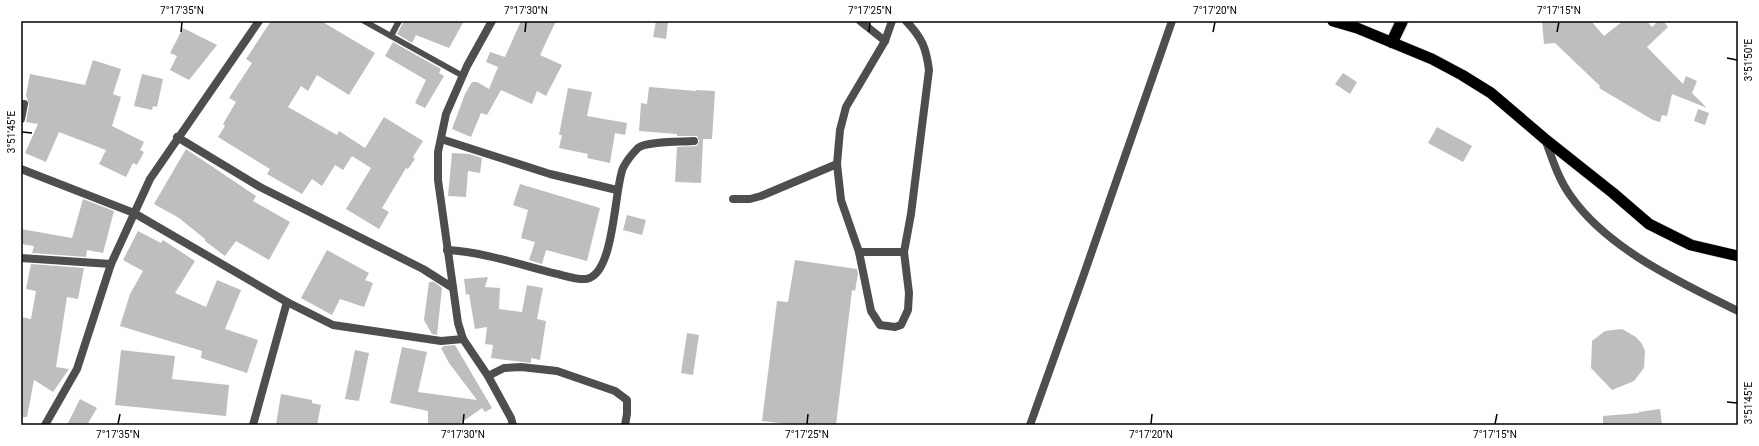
<svg xmlns="http://www.w3.org/2000/svg" width="1759" height="446" font-family="Roboto,sans-serif">
<style>
.building{fill:#bebebe}
.lines{fill:none;stroke-linecap:round;stroke-linejoin:round}
.trunk-casing{stroke:#dbdbdb;stroke-width:12}
.motorway-casing{stroke:#dbdbdb;stroke-width:14}
.service{stroke:#4e4e4e;stroke-width:6}
.minor{stroke:#4e4e4e;stroke-width:8}
.trunk{stroke:#000;stroke-width:11}
.motorway{stroke:#000;stroke-width:12}
.ticks{fill:none;stroke:#000;stroke-width:1.5}
.neatline{fill:none;stroke:#000;stroke-width:1.5}
.ticks-label{font-size:10px;text-anchor:middle;fill:#000}
</style>
<rect width="100%" height="100%" fill="#fff"/>
<g class="building">
<polygon points="271,21 321,21 375,53 349,95 317,75 308,91 301,86 288,107 337,135 339,131 365,148 384,117 423,141 413,157 415,159 408,169 406,168 382,208 389,212 379,229 346,209 371,168 352,156 343,170 335,165 322,186 312,179 302,194 267,174 270,169 218,137 225,126 223,124 236,102 229,98 252,63 246,59"/>
<polygon points="404,21 464,21 449,48 416,35 412,43 397,34"/>
<polygon points="521,21 556,21 540,55 562,65 546,96 537,91 532,104 501,90 487,115 481,113 471,137 452,129 465,94 472,82 477,82 489,89 498,67 486,62 490,52 505,57"/>
<polygon points="656,21 668,22 666,39 653,37"/>
<polygon points="1542,21 1591,21 1604,36 1623,21 1647,21 1652,27 1658,21 1663,21 1668,27 1647,47 1683,84 1686,76 1697,81 1692,93 1707,108 1672,94 1667,116 1662,115 1660,122 1653,120 1599,88 1600,86 1555,43 1544,44"/>
<polygon points="183,28 217,45 189,80 170,70 177,56 170,53"/>
<polygon points="393,42 441,69 439,73 444,76 425,108 415,103 426,80 385,56"/>
<polygon points="93,60 121,69 113,94 121,97 112,126 144,142 140,150 144,152 137,165 133,163 126,177 99,164 106,150 59,132 46,162 25,153 38,124 26,122 29,105 26,95 30,74 85,85"/>
<polygon points="1343,73 1357,82 1350,94 1335,84"/>
<polygon points="142,74 163,79 157,107 153,106 152,110 134,106"/>
<polygon points="649,87 696,91 696,90 715,91 712,139 703,139 701,183 675,182 677,147 697,146 699,141 697,136 677,136 677,134 639,131 641,103 647,104"/>
<polygon points="568,88 592,92 587,116 627,123 625,135 615,133 610,163 587,158 588,154 559,148 562,135 559,135"/>
<polygon points="1698,109 1709,113 1705,125 1694,121"/>
<polygon points="1437,127 1472,146 1463,162 1428,143"/>
<polygon points="186,149 256,196 253,201 290,222 269,260 236,241 225,256 205,241 205,239 179,218 154,204"/>
<polygon points="452,153 470,154 482,158 480,173 468,171 466,197 448,196"/>
<polygon points="520,184 600,208 587,261 546,250 542,264 529,260 535,242 521,238 528,210 513,205"/>
<polygon points="83,199 114,211 103,253 87,250 86,257 32,253 34,246 21,244 21,229 72,238"/>
<polygon points="627,215 646,220 642,235 623,230"/>
<polygon points="138,231 161,243 163,240 195,261 175,293 206,307 217,280 241,290 225,329 258,340 247,373 201,358 202,351 120,326 130,294 143,271 123,260"/>
<polygon points="327,250 369,273 365,280 373,283 364,307 340,299 332,315 301,298"/>
<polygon points="795,260 857,269 858,274 855,291 852,290 836,425 796,425 762,421 777,301 788,302"/>
<polygon points="31,264 84,268 78,299 67,297 56,367 69,369 53,392 34,380 27,417 21,417 21,317 31,319 36,291 26,289"/>
<polygon points="488,277 485,287 500,288 499,309 522,312 527,285 543,288 537,319 546,321 540,360 531,358 531,363 491,358 493,345 485,344 487,327 475,329 469,294 466,295 464,279"/>
<polygon points="429,282 434,282 442,288 437,335 432,334 424,320"/>
<polygon points="1622,329 1636,337 1642,344 1645,351 1644,368 1634,381 1612,390 1591,368 1592,341 1605,331"/>
<polygon points="687,333 699,335 693,375 681,373"/>
<polygon points="455,345 492,408 485,412 482,408 458,425 428,425 428,411 390,403 402,347 427,352 418,392 477,400 449,363 441,348 444,346"/>
<polygon points="121,350 175,356 172,379 229,385 226,416 115,405"/>
<polygon points="355,350 369,353 359,401 345,399"/>
<polygon points="281,394 312,400 312,403 321,405 317,425 276,425"/>
<polygon points="80,399 97,408 87,425 67,425"/>
<polygon points="1660,409 1662,425 1603,425 1603,416 1639,413 1639,412"/>
</g>
<g class="lines">
<defs>
<polyline id="trunk" points="1333,21 1357,28 1432,59 1462,75 1491,93 1545,139 1613,193 1649,224 1691,245 1738,256"/>
<polyline id="motorway" points="1392,42 1402,21"/>
</defs>
<use href="#trunk" class="trunk-casing"/>
<use href="#motorway" class="motorway-casing"/>
<g class="service">
<polyline points="364,21 463,76"/>
<polyline points="391,36 399,21"/>
</g>
<g class="minor">
<polyline points="492,21 467,66 446,114 438,152 438,180 458,323 463,339 488,376 511,418 513,425"/>
<polyline points="860,21 885,41"/>
<path d="M892,21L885,41L846,107L840,130L837,164L841,200L859,252L871,311L880,325L895,327L901,325L908,310L909,293L904,252L911,214L929,70C926,47 922,38 906,21"/>
<polyline points="21,119 24,104"/>
<polyline points="177,137 260,187 423,269 453,288"/>
<polyline points="441,139 550,174 617,190"/>
<path d="M1545,139C1552,158 1558,178 1570,195C1607,249 1680,282 1738,311"/>
<polyline points="21,169 134,213 287,302 333,325 441,341 463,339"/>
<polyline points="733,199 750,199 761,196 837,164"/>
<path d="M447,250C483,252 518,264 553,273C563,275 576,280 586,279C615,275 614,189 623,168C626,162 633,153 638,148C646,141 682,142 694,141"/>
<polyline points="859,252 904,252"/>
<polyline points="21,258 111,264"/>
<polyline points="488,376 504,368 521,367 557,371 615,391 627,400 627,414 625,425"/>
<polyline points="45,425 77,369 111,264 150,179 259,21"/>
<polyline points="253,425 287,302"/>
<polyline points="1030,425 1084,274 1172,21"/>
</g>
<use href="#trunk" class="trunk"/>
<use href="#motorway" class="motorway"/>
</g>
<path class="ticks" d="M181,32L182,22M525,32L526,22M869,32L870,22M1213,32L1215,22M1557,32L1559,22M1727,58L1737,60M22,132L32,133M1727,402L1737,403M118,424L120,414M463,424L464,414M807,424L808,414M1151,424L1152,414M1495,424L1497,414"/>
<rect width="1759" height="446" fill="none" stroke="#ffffff" stroke-width="44"/>
<rect x="22" y="22" width="1715" height="402" class="neatline"/>
<g class="ticks-label">
<text x="182" y="14">7°17'35"N</text>
<text x="526" y="14">7°17'30"N</text>
<text x="870" y="14">7°17'25"N</text>
<text x="1215" y="14">7°17'20"N</text>
<text x="1559" y="14">7°17'15"N</text>
<text transform="translate(1748 60) rotate(-90)" y="4">3°51'50"E</text>
<text transform="translate(11 132) rotate(-90)" y="4">3°51'45"E</text>
<text transform="translate(1748 403) rotate(-90)" y="4">3°51'45"E</text>
<text x="118" y="438">7°17'35"N</text>
<text x="463" y="438">7°17'30"N</text>
<text x="807" y="438">7°17'25"N</text>
<text x="1151" y="438">7°17'20"N</text>
<text x="1495" y="438">7°17'15"N</text>
</g>
</svg>
